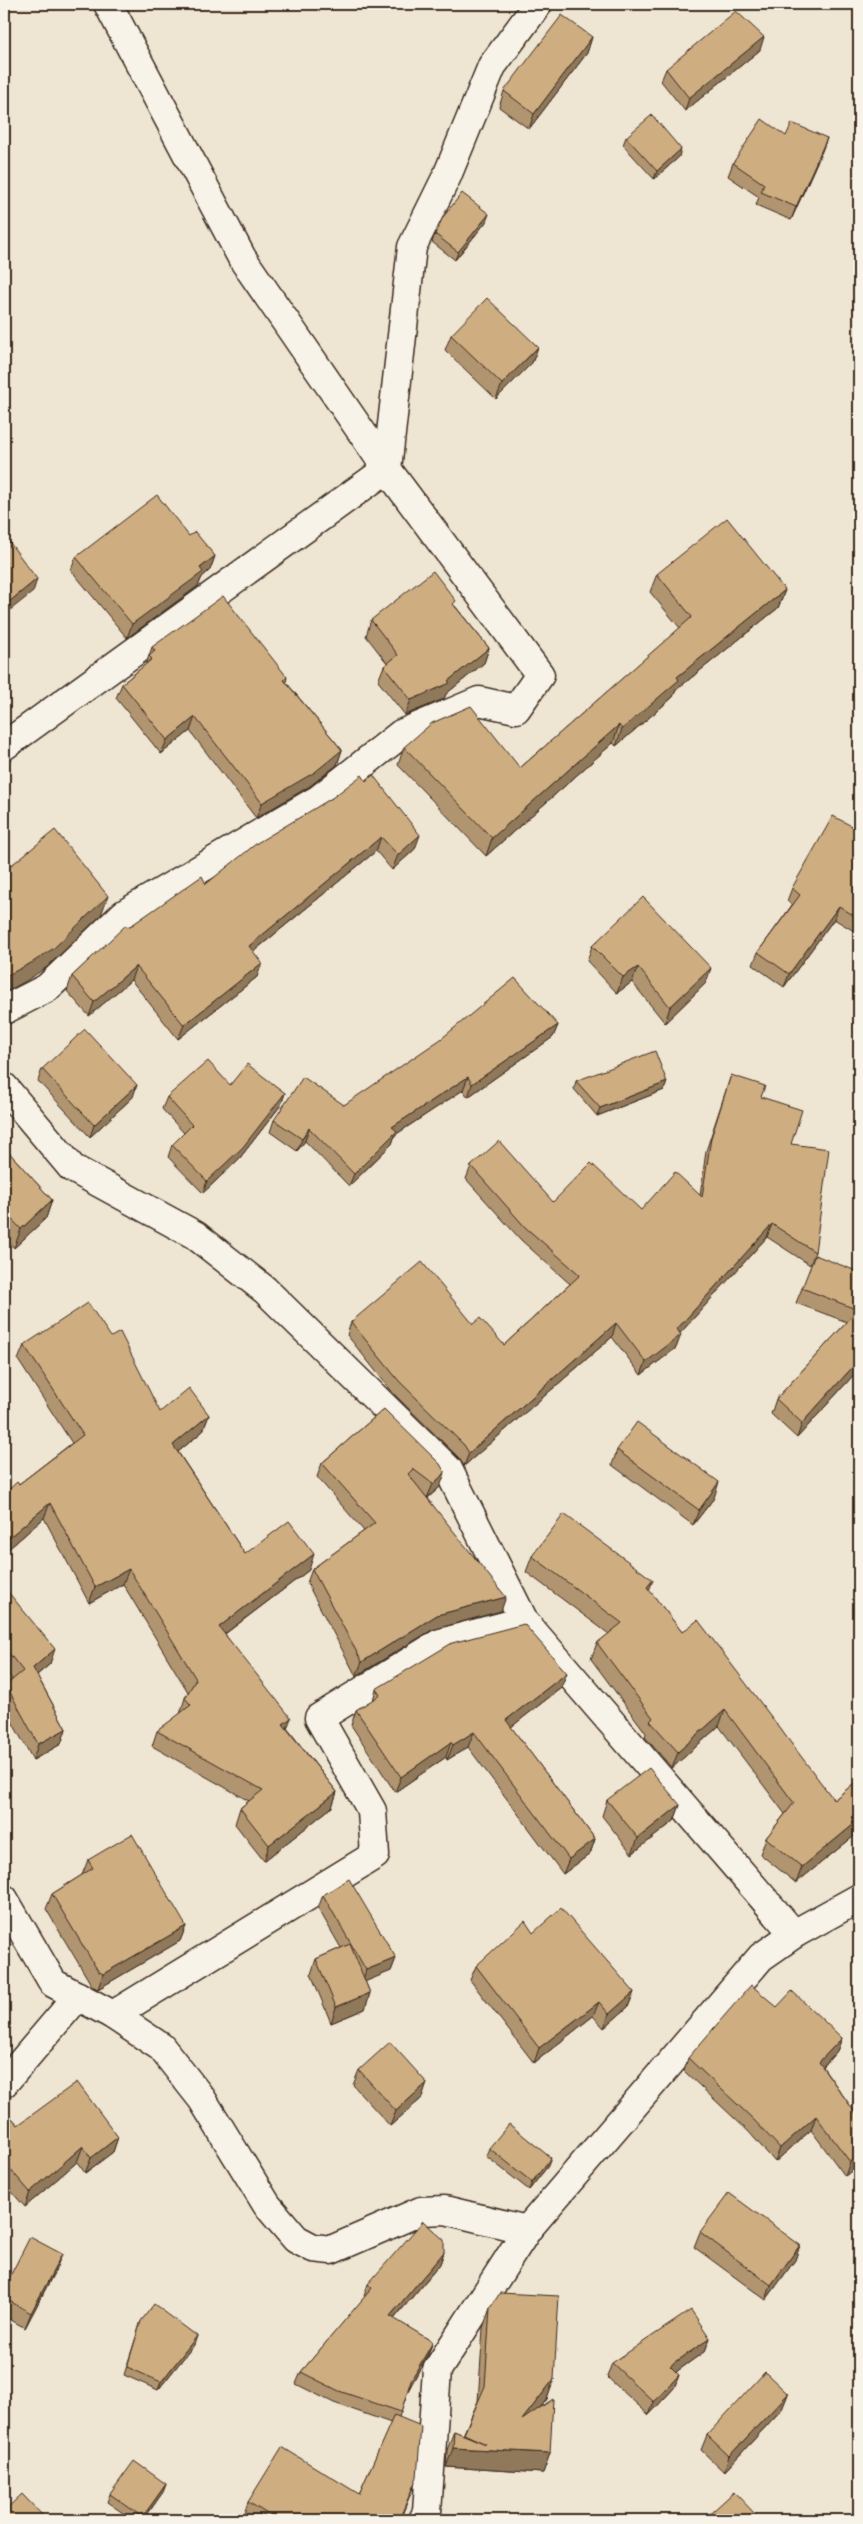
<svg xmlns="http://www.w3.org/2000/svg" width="863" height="2524" font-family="Mali,sans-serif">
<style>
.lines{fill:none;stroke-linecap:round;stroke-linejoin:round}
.street-casing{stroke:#3b2a1e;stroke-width:31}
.street{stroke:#f7f3e8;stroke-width:28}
.wall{fill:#b1956f;stroke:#3b2a1e}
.shaded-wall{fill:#90795a;stroke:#3b2a1e}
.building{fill:#cead81;stroke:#3b2a1e}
</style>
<rect width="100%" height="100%" fill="#efe5d3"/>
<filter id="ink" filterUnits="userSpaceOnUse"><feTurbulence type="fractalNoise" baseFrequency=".02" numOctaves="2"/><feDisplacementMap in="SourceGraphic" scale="10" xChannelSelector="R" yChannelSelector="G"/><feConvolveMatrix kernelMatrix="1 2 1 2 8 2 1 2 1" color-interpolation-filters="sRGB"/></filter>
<g filter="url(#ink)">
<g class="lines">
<defs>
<g id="street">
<polyline points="4,746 387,469 412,247 447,176 492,66 538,4"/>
<polyline points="4,1010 47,988 124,914 319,799 401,734 479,701 516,709 540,675 387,469 242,258 108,4"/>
<polyline points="4,1087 72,1168 195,1235 265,1290 448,1469 524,1621 794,1934"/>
<polyline points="4,1899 53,1983 113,2015 161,2047 202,2099 267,2205 296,2239 313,2248 331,2250 421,2211 445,2210 527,2230"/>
<polyline points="113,2015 375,1855 372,1811 319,1718 440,1643 524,1621"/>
<polyline points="4,2083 78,1996"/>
<polyline points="423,2520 427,2512 437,2370 527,2230 761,1957 794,1934 859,1898"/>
</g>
</defs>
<use href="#street" class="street-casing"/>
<use href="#street" class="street"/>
</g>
<g class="wall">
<polygon points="592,37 587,53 529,129 499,107 504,91"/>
<polygon points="760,50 685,111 661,81 666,69"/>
<polygon points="786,136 827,138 822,151 791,220 756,205 759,197 728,176 733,163"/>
<polygon points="626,137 679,157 654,179 623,145"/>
<polygon points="486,222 455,260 432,242 435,234"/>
<polygon points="451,335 538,347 532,363 496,399 445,350"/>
<polygon points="189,536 215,556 210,570 202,577 198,586 127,638 71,570 76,557"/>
<polygon points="657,574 785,590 778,608 676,690 673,697 616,746 613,743 486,856 398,765 404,747 520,768 680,628 650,592"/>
<polygon points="455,606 489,648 484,663 446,694 444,699 405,715 378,681 384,666 387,663 366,636 371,620"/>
<polygon points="152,647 287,677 286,682 342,750 337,765 310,786 256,818 190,731 161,754 116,698 122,684 146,664"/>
<polygon points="332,798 415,849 392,870 376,851 253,952 257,977 178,1039 131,980 89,1016 67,991 72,976 127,927 132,925 206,884"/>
<polygon points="859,830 859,934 834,919 784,987 753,965 758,952 792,905 787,901 792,888"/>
<polygon points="592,946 706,983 665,1023 632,982 617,993 587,961"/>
<polygon points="558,1025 553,1037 468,1097 463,1090 395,1135 392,1144 349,1186 305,1141 297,1151 270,1132 274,1120 344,1105"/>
<polygon points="42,1069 133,1097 90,1137 38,1081"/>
<polygon points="731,1075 761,1097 791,1144 815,1252 810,1265 767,1237 680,1333 676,1348 641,1375 612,1337 464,1466 459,1458 394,1394 347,1335 351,1322 473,1324 504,1345 570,1284 521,1240 466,1179 471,1166 553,1202 641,1210 700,1195 706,1151"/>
<polygon points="576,1081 667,1082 664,1090 597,1116 574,1089"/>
<polygon points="230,1085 285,1093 281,1105 239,1159 203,1193 168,1157 172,1145 184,1133 162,1109 167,1097"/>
<polygon points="4,1147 52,1200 46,1218 14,1248 4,1237"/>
<polygon points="859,1272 859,1369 797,1438 771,1414 776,1399 847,1322 796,1303 802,1288"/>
<polygon points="24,1345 160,1412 209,1415 203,1431 178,1452 245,1554 309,1570 225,1634 287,1728 337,1792 332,1807 264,1861 235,1824 240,1808 249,1801 152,1746 157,1731 180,1714 185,1698 188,1692 123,1584 89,1603 44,1518 4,1553 4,1494 19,1484 72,1443 18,1360"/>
<polygon points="384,1409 440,1487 428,1498 501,1611 432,1630 356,1676 307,1583 312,1569 364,1531 317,1477 322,1463"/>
<polygon points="617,1450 714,1498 693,1525 612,1465"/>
<polygon points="532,1556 649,1590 682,1632 834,1800 859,1779 859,1832 796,1883 760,1854 766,1838 785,1814 719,1726 672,1768 645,1737 646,1733 591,1659 597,1643 609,1634 526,1572"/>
<polygon points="4,1587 50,1664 37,1675 66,1729 61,1744 33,1760 4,1707 4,1690 6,1685 12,1679 4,1669"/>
<polygon points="561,1688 511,1727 595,1839 590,1854 563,1874 468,1747 447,1760 446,1757 395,1792 351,1725 356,1710 373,1700 376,1689"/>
<polygon points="859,1705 859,1721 855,1716"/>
<polygon points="607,1800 680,1805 674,1821 632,1854 602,1816"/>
<polygon points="88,1860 186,1926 180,1941 98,1989 92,1986 46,1909 52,1894 82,1875"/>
<polygon points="323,1895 396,1958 391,1971 365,1981 370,1993 365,2009 331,2023 311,1974 316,1959 341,1948 318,1908"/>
<polygon points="533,1933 634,1992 628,2007 604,2028 593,2016 534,2063 470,1980 476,1966"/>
<polygon points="777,2007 842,2038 837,2051 823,2067 859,2118 859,2165 845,2176 811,2130 775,2162 749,2132 684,2071 688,2058"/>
<polygon points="359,2070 427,2083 422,2098 390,2126 353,2085"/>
<polygon points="4,2109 18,2125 118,2137 113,2152 85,2173 77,2162 25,2207 4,2183"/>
<polygon points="489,2148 548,2166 529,2190 486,2156"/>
<polygon points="700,2232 800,2245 795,2260 766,2300 694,2247"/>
<polygon points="444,2252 440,2264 394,2319 433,2342 428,2354 408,2391 399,2417 413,2488 400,2520 254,2520 244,2514 248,2502 359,2494 391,2423 334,2403 296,2384 301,2372 365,2297 364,2296 368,2284"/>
<polygon points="56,2269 25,2328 4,2316 4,2288"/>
<polygon points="490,2308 554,2379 547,2399 540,2408 550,2453 543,2473 446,2467 447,2450 454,2431 463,2435 478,2401 483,2328"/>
<polygon points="141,2321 194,2345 158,2390 124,2375"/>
<polygon points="710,2338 705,2351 676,2372 679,2375 674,2388 649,2415 607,2377 612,2363"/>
<polygon points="788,2394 782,2409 724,2472 701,2450 707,2435"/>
<polygon points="166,2484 163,2492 147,2515 186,2520 133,2520 107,2502 110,2494"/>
</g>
<g class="shaded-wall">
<polygon points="592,37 587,53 529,129 534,114"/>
<polygon points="764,37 760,50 685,111 689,98"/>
<polygon points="827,138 822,151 791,220 796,207"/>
<polygon points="681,149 679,157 654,179 657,171"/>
<polygon points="489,214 486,222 455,260 458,252"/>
<polygon points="538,347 532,363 496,399 502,384"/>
<polygon points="215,556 210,570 202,577 198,586 127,638 132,624"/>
<polygon points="37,579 33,592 4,615 4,606"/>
<polygon points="785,590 778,608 676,690 673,697 616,746 622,729 677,677"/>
<polygon points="489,648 484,663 446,694 444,699 405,715 411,700 448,681"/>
<polygon points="195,717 190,731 161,754 167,740"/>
<polygon points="619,725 613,743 486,856 492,838"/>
<polygon points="342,750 337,765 310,786 256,818 262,803"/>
<polygon points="420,835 415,849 392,870 398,855"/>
<polygon points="381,837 376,851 243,960 249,946"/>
<polygon points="108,896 101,915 47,967 26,981 4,993 4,977"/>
<polygon points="839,906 834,919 784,987 789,974"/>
<polygon points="262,963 257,977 178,1039 184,1025"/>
<polygon points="136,966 131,980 89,1016 94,1002"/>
<polygon points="638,967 632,982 617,993 623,977"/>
<polygon points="711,968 706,983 665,1023 670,1007"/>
<polygon points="558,1025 553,1037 468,1097 472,1084"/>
<polygon points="468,1077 463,1090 395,1135 392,1144 349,1186 354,1174 392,1127"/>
<polygon points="667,1082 664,1090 597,1116 600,1108"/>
<polygon points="137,1085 133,1097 90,1137 94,1125"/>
<polygon points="285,1093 281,1105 239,1159 203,1193 207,1181"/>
<polygon points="309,1128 305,1141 297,1151 302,1139"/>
<polygon points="52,1200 46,1218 14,1248 21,1229"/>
<polygon points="772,1224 767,1237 675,1339 681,1335 676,1348 641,1375 646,1362 677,1329"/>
<polygon points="616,1323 612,1337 464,1466 469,1453"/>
<polygon points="859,1360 859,1369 797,1438 802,1423"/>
<polygon points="209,1415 203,1431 167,1461 173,1445"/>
<polygon points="445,1473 440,1487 427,1498 433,1484"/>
<polygon points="719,1482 714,1498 693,1525 699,1510"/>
<polygon points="50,1503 44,1518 4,1553 4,1546 6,1540"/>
<polygon points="314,1554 309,1570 214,1642 219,1627"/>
<polygon points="129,1569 123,1584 89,1603 95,1587"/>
<polygon points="653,1580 647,1596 647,1587"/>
<polygon points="506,1597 501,1611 432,1630 356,1676 362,1662 437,1615"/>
<polygon points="55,1649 50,1664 27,1683 33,1668"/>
<polygon points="567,1673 561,1688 501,1735 506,1720"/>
<polygon points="725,1710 719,1726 672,1768 678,1752"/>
<polygon points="291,1718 285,1734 283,1724"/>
<polygon points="66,1729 61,1744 33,1760 38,1744"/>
<polygon points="474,1732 468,1747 447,1760 453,1745"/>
<polygon points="451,1742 446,1757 395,1792 401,1777"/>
<polygon points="337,1792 332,1807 264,1861 269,1845"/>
<polygon points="680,1805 674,1821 632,1854 638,1838"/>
<polygon points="859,1820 859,1832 796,1883 802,1867"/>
<polygon points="595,1839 590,1854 563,1874 569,1859"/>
<polygon points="186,1926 180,1941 98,1989 103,1974"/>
<polygon points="396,1958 391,1971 362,1983 366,1970"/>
<polygon points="634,1992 628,2007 604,2028 609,2014"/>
<polygon points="370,1993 365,2009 331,2023 336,2007"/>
<polygon points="599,2002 593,2016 534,2063 539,2048"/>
<polygon points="842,2038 837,2051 814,2076 819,2062"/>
<polygon points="427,2083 422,2098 390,2126 396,2111"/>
<polygon points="816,2116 811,2130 775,2162 780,2148"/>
<polygon points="118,2137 113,2152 85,2173 91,2158"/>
<polygon points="83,2146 77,2162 25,2207 30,2192"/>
<polygon points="859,2155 859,2165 845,2176 850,2162"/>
<polygon points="551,2158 548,2166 529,2190 532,2182"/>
<polygon points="800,2245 795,2260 766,2300 771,2285"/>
<polygon points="444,2252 440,2264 386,2328 390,2316"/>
<polygon points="62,2254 56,2269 25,2328 31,2313"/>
<polygon points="197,2336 194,2345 158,2390 161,2382"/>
<polygon points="710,2338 705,2351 665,2380 670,2366"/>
<polygon points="433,2342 428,2354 407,2392 411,2380"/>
<polygon points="679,2375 674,2388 649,2415 654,2402"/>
<polygon points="554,2379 547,2399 515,2439 522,2420"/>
<polygon points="788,2394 782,2409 724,2472 729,2456"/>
<polygon points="453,2448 550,2453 543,2473 446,2467"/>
<polygon points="166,2484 163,2492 143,2520 143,2517"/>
</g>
<g class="building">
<polygon points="736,11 764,37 689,98 666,69"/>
<polygon points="562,15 592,37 534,114 504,91"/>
<polygon points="652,115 681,149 657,171 626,137"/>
<polygon points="762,119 786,136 792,123 827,138 796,207 761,192 764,184 733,163"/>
<polygon points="462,193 489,214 458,252 435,234 443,217"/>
<polygon points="487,298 538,347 502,384 451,335"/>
<polygon points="157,495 189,536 195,532 215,556 200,568 203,572 132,624 76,557"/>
<polygon points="727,518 785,590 677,677 679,680 622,729 619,725 492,838 404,747 432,723 471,706 520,768 692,617 657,574"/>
<polygon points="4,535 37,579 4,606"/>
<polygon points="433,571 456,601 453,604 489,648 448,681 450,683 411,700 384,666 398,655 371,620"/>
<polygon points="223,596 287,677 284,680 342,750 315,772 262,803 195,717 167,740 122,684 152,659 149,656 155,651 152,647"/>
<polygon points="362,775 366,781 373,775 420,835 398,855 381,837 249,946 262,963 184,1025 136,966 94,1002 72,976 126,925 127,927 132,925 202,876 206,884 257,843 332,798"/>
<polygon points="833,816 859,830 859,919 839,906 789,974 758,952 800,895 792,888"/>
<polygon points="55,830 108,896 54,948 33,962 4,977 4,871"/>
<polygon points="643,897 711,968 670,1007 638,967 623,977 592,946"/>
<polygon points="515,978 558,1025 472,1084 468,1077 392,1127 397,1131 354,1174 309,1128 302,1139 274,1120 303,1077 344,1105 441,1039"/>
<polygon points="85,1029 137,1085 94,1125 42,1069"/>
<polygon points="655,1051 667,1082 600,1108 576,1081"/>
<polygon points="208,1061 230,1085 247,1064 285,1093 243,1147 207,1181 172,1145 192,1125 167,1097"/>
<polygon points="731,1075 765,1086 761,1097 802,1110 791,1144 829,1149 815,1252 772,1224 677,1329 681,1335 646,1362 616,1323 469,1453 464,1445 399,1381 351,1322 422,1262 473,1324 480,1318 504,1345 580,1275 525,1227 471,1166 499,1141 553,1202 591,1163 641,1210 675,1172 702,1197 711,1138"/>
<polygon points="4,1147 52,1200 21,1229 4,1211"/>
<polygon points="815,1255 859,1272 859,1360 802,1423 776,1399 858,1310 802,1288"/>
<polygon points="88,1303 111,1337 120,1332 160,1412 189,1388 209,1415 173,1445 245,1554 289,1521 314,1554 219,1627 291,1718 283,1724 337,1792 269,1845 240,1808 263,1790 157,1731 191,1705 185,1698 196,1679 129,1569 95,1587 50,1503 6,1540 4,1538 4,1494 17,1482 19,1484 83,1435 24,1345"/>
<polygon points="384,1409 440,1464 445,1473 433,1484 413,1469 408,1474 506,1597 437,1615 362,1662 312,1569 375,1523 322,1463"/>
<polygon points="637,1422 719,1482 699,1510 617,1450"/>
<polygon points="564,1514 653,1580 647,1587 682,1632 698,1620 834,1800 859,1779 859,1820 802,1867 766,1838 794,1803 725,1710 678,1752 650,1721 653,1718 597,1643 622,1623 532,1556"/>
<polygon points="4,1587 55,1649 33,1668 66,1729 38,1744 6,1685 23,1671 4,1647"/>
<polygon points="524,1624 567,1673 506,1720 595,1839 569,1859 474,1732 453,1745 451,1742 401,1777 356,1710 380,1695 376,1689 452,1643"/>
<polygon points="649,1768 680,1805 638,1838 607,1800"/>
<polygon points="132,1834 186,1926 103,1974 98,1971 52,1894 93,1868 88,1860"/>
<polygon points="349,1879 396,1958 366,1970 323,1895"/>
<polygon points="561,1908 634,1992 609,2014 599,2002 539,2048 476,1966 525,1921 533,1933"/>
<polygon points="350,1944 370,1993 336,2007 316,1959"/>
<polygon points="751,1985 777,2007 792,1991 842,2038 819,2062 859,2118 859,2155 850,2162 816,2116 780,2148 753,2119 688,2058"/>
<polygon points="390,2042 427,2083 396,2111 359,2070"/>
<polygon points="77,2082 118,2137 91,2158 83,2146 30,2192 4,2162 4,2109 18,2125"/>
<polygon points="509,2124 551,2158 532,2182 489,2148"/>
<polygon points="729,2193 800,2245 771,2285 700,2232"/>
<polygon points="423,2221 444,2240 444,2252 390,2316 433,2342 411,2380 401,2412 339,2391 301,2372 372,2288 368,2284"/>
<polygon points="30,2237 62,2254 31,2313 4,2298 4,2288"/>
<polygon points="500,2293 559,2296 554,2379 522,2420 553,2399 550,2453 453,2448 454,2431 486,2444 464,2434 485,2386 490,2308"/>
<polygon points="154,2304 197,2336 161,2382 127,2367 141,2321"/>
<polygon points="691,2310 710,2338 670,2366 679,2375 654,2402 612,2363"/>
<polygon points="765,2372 788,2394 729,2456 707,2435"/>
<polygon points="394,2415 421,2426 417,2477 399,2520 316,2520 311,2518 310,2520 277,2520 248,2502 282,2447 359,2494"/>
<polygon points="134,2461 166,2484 144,2515 141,2514 141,2516 110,2494"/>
<polygon points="734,2492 757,2516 752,2520 703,2520"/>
<polygon points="22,2494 44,2517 41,2520 4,2520 4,2511"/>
<polygon points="141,2514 186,2520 140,2520"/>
</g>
</g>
<rect width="863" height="2524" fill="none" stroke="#f7f3e8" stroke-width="20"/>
<rect x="10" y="10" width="843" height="2504" fill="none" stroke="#3b2a1e" stroke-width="2" filter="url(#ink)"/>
</svg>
